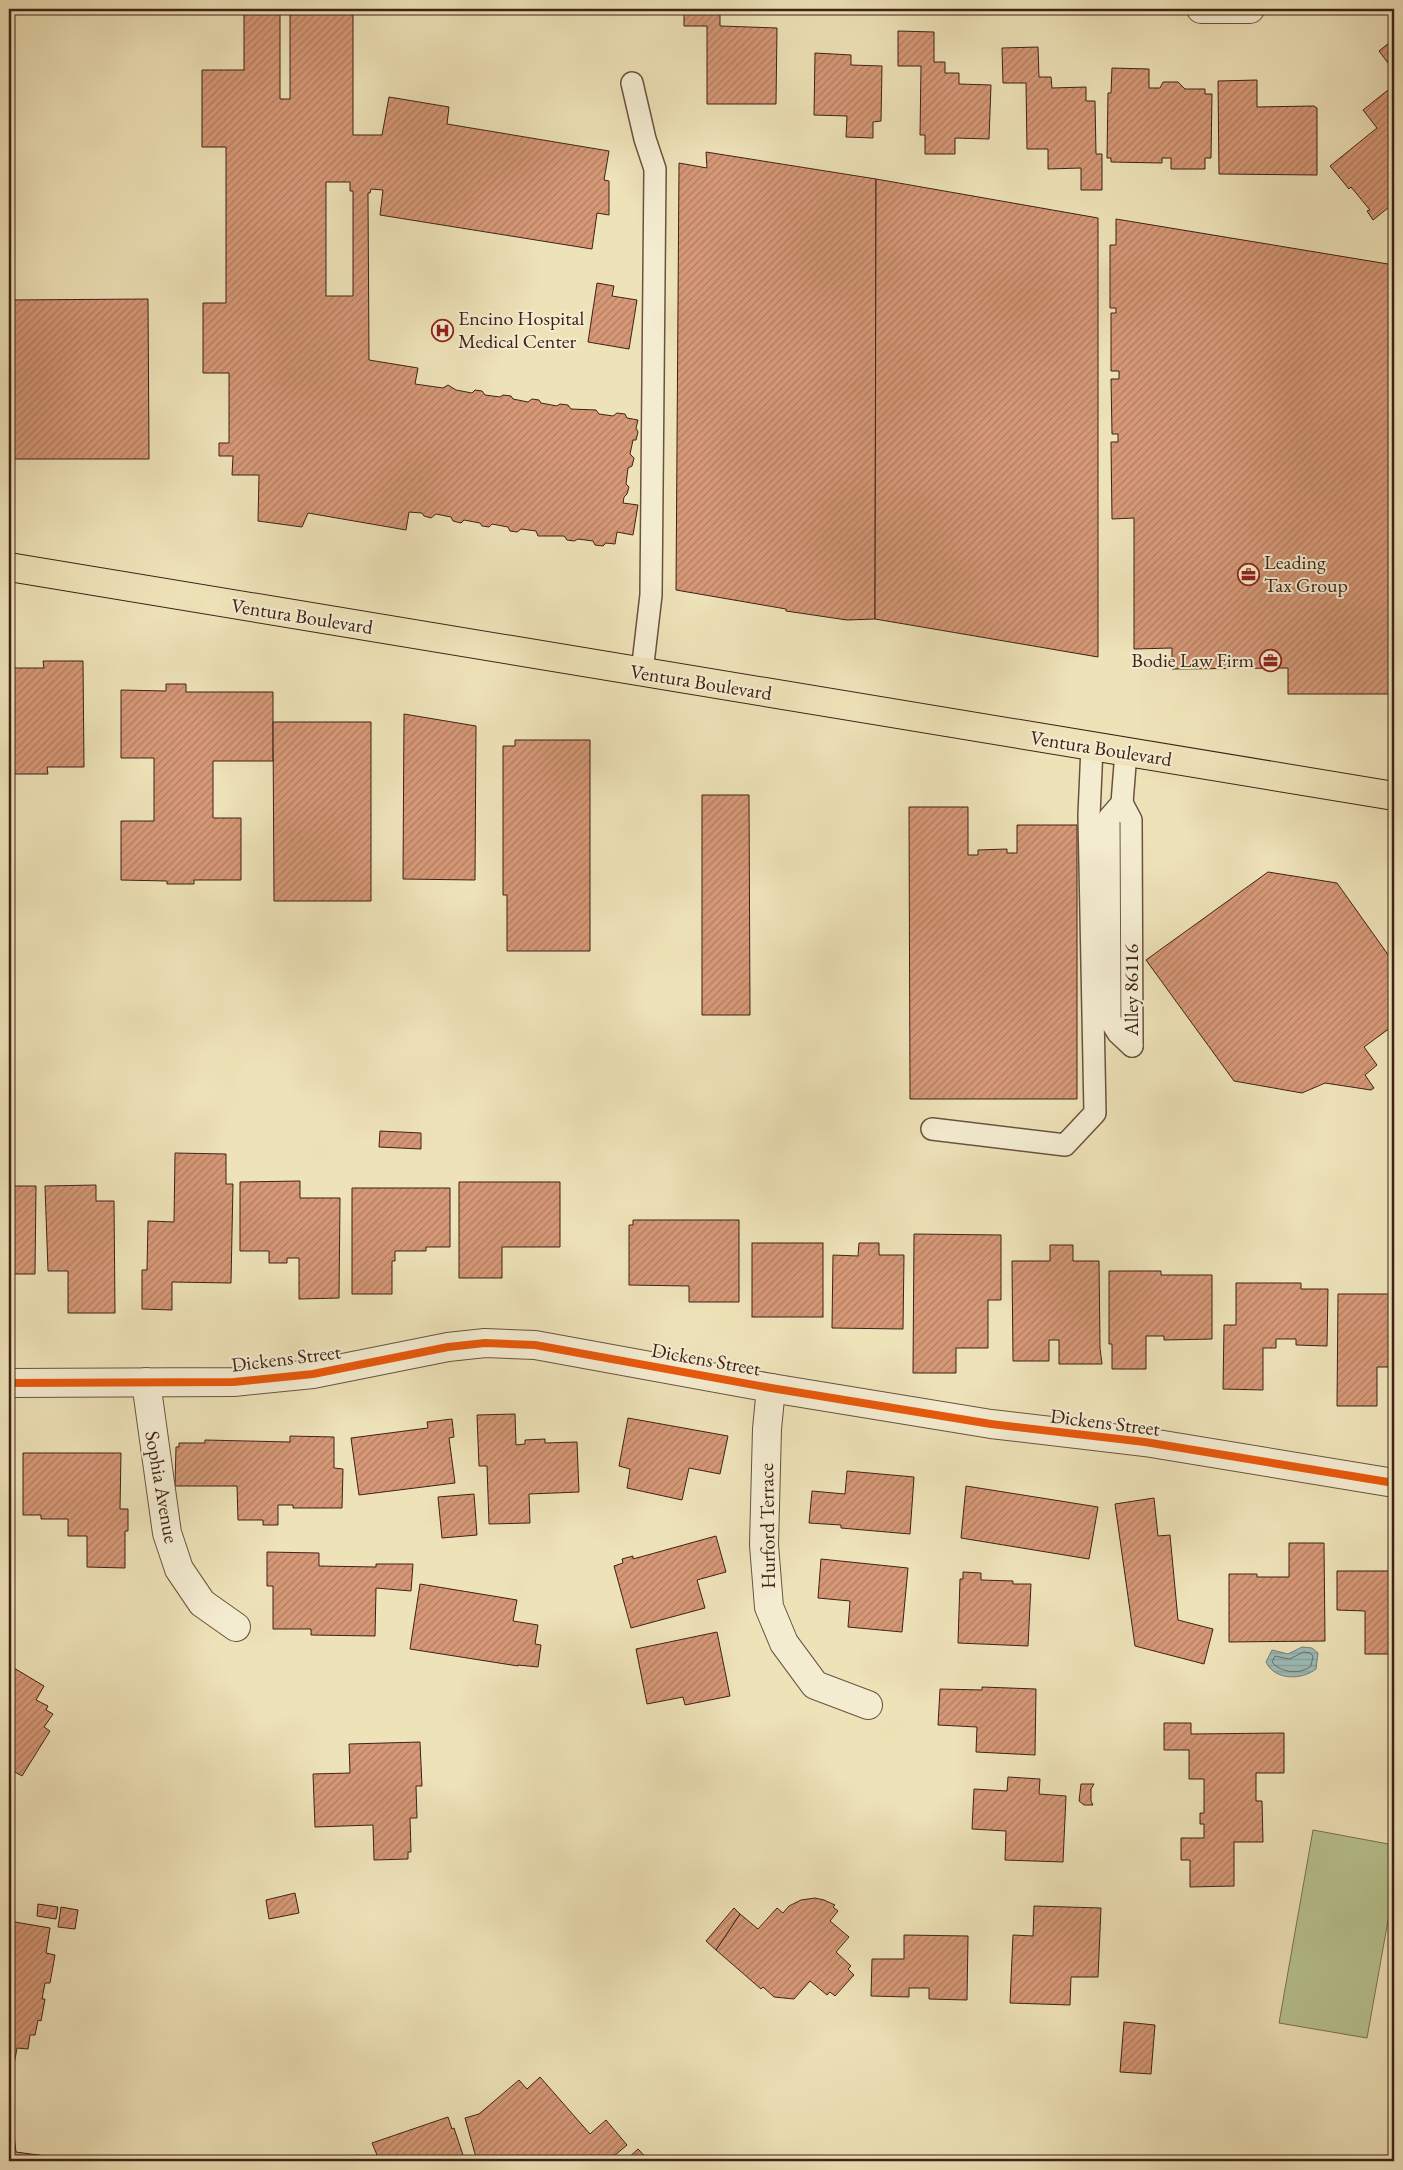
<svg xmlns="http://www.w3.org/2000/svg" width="1403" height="2170" font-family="'EB Garamond',serif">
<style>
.green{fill:#b7c390;stroke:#7b7254}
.water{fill:url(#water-rules);stroke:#777e77}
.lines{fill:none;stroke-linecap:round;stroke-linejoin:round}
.shore{stroke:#6e6f67;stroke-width:1}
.building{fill:url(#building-hatch);stroke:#3f2217;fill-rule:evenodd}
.lane-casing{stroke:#6b523f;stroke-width:24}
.street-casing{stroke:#6b523f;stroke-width:30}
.primary-casing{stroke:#3f2217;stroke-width:30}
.lane{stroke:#f4ecd1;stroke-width:21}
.street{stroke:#f4ecd1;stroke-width:28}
.primary{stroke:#eee2b8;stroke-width:28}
.cycleway-casing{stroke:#f4ecd1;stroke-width:11}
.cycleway{stroke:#e8590c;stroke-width:8}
.labels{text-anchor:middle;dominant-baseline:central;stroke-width:4;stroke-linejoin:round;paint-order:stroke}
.poi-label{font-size:20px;fill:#3f2217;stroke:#f4ecd1;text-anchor:start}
.street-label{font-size:20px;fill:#3f2217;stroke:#f4ecd1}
</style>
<defs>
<pattern id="water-rules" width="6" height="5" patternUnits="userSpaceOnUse" patternTransform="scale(1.25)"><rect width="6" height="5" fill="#9cbcb7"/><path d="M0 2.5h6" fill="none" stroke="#87a19d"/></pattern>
<pattern id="building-hatch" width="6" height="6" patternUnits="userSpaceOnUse" patternTransform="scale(1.25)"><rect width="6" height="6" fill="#d69877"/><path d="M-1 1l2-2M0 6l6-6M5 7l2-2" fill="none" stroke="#af7c61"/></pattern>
</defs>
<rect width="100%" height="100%" fill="#eee2b8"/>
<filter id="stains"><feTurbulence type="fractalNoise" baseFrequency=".004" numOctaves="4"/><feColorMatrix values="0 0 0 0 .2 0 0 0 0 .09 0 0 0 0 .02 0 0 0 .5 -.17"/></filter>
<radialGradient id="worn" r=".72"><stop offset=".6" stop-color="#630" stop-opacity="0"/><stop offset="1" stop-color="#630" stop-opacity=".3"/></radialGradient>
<polygon class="green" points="1313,1830 1394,1845 1394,1887 1367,2038 1279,2023"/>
<path class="water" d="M1302,1647L1312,1648L1318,1653L1316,1669C1302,1680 1275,1681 1266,1662L1272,1650L1288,1654Z"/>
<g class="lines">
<path class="shore" d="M1304,1652L1310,1653L1313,1656L1311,1666C1300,1675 1281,1673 1272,1662L1275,1656L1289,1659Z"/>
</g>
<g class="building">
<path d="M244,9H280V99H290V9H353V135H382L389,97L449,107L447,124L609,151L604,180L609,181V215L597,213L592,249L380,215L383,190L371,189L370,193H368L369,360L418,368L415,384L443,388L448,385L456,390L472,393L475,390L482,391L485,395L500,397L503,395L511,396L513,399L528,402L532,399L539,400L541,403L557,406L560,404L568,405L571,409L596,410L599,414L613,416L617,413L625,414L627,418L638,420L636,428L638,432L636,440H633L630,454L634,458L632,466L628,468L626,484L629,487L627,494L624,497L623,503L638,505L633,535L617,532L615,544L606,543L603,546L595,545L593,541L578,539L574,541L567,540L564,536H538L536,531L521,529L517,532L510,531L508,527L492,524L489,527L482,526L480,523L464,520L461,523L453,521L451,517L436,514L431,518L424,516L422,513L409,512L406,530L308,513L302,527L258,521L259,475H232L233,456H219V443H229V373H203V303H226V147H202V70H244ZM326,182H350V191H353V296H326Z"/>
<polygon points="684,9 720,9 720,26 777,28 776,104 707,104 707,26 684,26"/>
<polygon points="898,31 934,32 934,62 945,62 945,73 959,73 959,84 991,85 989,139 955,138 955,154 925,154 925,135 920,135 921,66 898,66"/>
<polygon points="1394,39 1394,71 1379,51"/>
<polygon points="1038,47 1039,77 1051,77 1052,88 1086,87 1086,101 1095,101 1096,154 1102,154 1102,190 1081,190 1081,168 1048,169 1048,149 1027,149 1026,83 1003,83 1002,48"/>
<polygon points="815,53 851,55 851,65 882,66 881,121 873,122 873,138 846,137 847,116 814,115"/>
<polygon points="1112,68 1149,69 1149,88 1160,88 1163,82 1178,82 1185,89 1205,89 1205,94 1212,94 1211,158 1205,158 1205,169 1171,169 1171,158 1162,158 1162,163 1111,162 1111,158 1107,158 1108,93 1111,93"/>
<polygon points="1257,80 1257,107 1314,106 1317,108 1317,175 1219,174 1218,81"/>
<polygon points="1393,86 1394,203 1373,220 1367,211 1370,210 1351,187 1349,189 1330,166 1377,128 1363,110"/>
<polygon points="706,152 876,179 875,619 847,620 786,611 786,609 676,590 679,163 707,168"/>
<polygon points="876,179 1098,218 1098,657 875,619"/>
<polygon points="1116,219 1394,265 1394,694 1288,694 1288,668 1172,669 1172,648 1134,649 1134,518 1112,519 1111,442 1118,442 1118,434 1112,434 1111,379 1119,379 1119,371 1111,371 1111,313 1116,313 1116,308 1110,308 1110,245 1116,245"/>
<polygon points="597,283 614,286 612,296 637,300 629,349 588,342"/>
<polygon points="148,299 149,459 9,459 9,300"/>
<polygon points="43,661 83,661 84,767 47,767 48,774 12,774 12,767 9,767 9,668 44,668"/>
<polygon points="166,684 186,684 186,692 273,692 273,761 213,761 213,818 241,818 241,880 194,880 194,884 167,884 167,881 121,880 121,821 154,821 154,758 121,758 121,690 166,691"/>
<polygon points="404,714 476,726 475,880 403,879"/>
<polygon points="273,722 371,722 371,901 274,901"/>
<polygon points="515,740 590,740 590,951 507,951 507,895 503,895 503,746 515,746"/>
<polygon points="702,795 749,795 750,1015 702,1015"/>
<polygon points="909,807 968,807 968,855 978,855 978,850 1007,849 1007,853 1017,853 1017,825 1077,825 1077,1099 910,1099"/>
<polygon points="1268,872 1337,883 1394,963 1394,1025 1364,1047 1377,1065 1365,1075 1374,1088 1371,1090 1325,1083 1302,1093 1234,1081 1146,960"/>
<polygon points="380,1131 421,1133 421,1149 379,1147"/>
<polygon points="175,1153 226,1154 226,1184 233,1184 231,1283 172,1282 172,1310 142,1309 142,1270 147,1270 148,1221 174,1222"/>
<polygon points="300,1181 300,1198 340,1198 339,1298 299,1299 299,1258 287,1258 287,1263 269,1263 269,1251 240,1251 240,1182"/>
<polygon points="459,1182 560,1182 560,1247 502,1247 502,1278 459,1278"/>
<polygon points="96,1185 96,1201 114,1201 115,1313 68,1313 68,1271 48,1271 45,1186"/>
<polygon points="9,1186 36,1186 35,1274 14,1274 14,1313 9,1313"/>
<polygon points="352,1188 450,1188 450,1247 426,1247 426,1251 395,1251 395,1261 392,1261 392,1294 352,1294"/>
<polygon points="633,1220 739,1220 739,1302 689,1302 689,1286 629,1285 629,1225 633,1225"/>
<polygon points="914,1234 1001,1235 1001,1300 988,1300 988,1348 956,1348 956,1373 913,1373"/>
<rect x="752" y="1243" width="71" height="74"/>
<polygon points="859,1243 879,1243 879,1255 904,1255 903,1329 832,1328 833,1255 858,1256"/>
<polygon points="1050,1245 1073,1245 1073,1261 1099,1261 1100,1348 1102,1364 1059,1364 1059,1340 1049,1340 1049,1361 1013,1361 1012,1261 1050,1261"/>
<polygon points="1109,1271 1161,1271 1161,1275 1212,1275 1212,1339 1164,1340 1164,1336 1146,1336 1146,1369 1112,1369 1112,1344 1109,1344"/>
<polygon points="1236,1283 1301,1283 1301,1289 1328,1289 1327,1346 1296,1345 1296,1339 1276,1339 1276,1348 1263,1348 1263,1390 1223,1389 1224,1325 1236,1325"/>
<polygon points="1338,1294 1392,1294 1394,1367 1377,1367 1377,1406 1337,1406"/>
<polygon points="515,1414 516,1445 525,1444 525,1440 545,1439 545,1443 577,1442 579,1492 529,1494 530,1523 489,1524 487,1466 479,1466 477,1415"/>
<polygon points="628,1418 728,1436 720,1474 689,1468 682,1500 627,1488 630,1469 619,1466"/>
<polygon points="452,1419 454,1437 449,1438 455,1483 359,1495 351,1438 428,1428 427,1422"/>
<polygon points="290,1436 334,1437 334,1468 343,1469 342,1508 293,1508 293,1505 278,1505 278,1525 263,1525 263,1520 238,1520 237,1486 175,1486 176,1447 179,1447 179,1443 205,1443 205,1440 290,1442"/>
<polygon points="23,1453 121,1453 120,1509 128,1509 128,1531 125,1531 125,1568 87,1567 87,1536 68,1536 68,1519 41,1519 41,1515 23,1515"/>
<polygon points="9,1462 10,1462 9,1529"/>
<polygon points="847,1471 914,1477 910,1534 841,1528 841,1525 809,1523 812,1491 845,1494"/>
<polygon points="966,1486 1098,1507 1089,1559 961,1538"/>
<polygon points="474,1494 477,1535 442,1538 438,1497"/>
<polygon points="1154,1498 1158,1536 1170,1535 1178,1620 1213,1629 1204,1664 1135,1646 1115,1504"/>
<polygon points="716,1536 726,1572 697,1580 705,1608 631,1628 614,1566 623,1563 622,1559 633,1556 633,1559"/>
<polygon points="1289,1543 1324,1543 1325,1641 1229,1642 1229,1574 1257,1574 1257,1577 1289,1577"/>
<polygon points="267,1552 319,1553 319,1566 376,1567 376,1564 413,1564 411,1591 376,1588 375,1636 311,1635 311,1629 273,1629 273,1586 267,1586"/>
<polygon points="821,1559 908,1568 902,1632 848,1627 850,1601 818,1598"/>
<polygon points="1337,1571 1394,1571 1394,1654 1365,1654 1365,1611 1337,1610"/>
<polygon points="963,1572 981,1573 981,1580 1013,1581 1013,1584 1031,1584 1028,1646 958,1643 960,1579 963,1579"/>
<polygon points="420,1584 517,1600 513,1621 538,1625 535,1644 541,1645 538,1667 518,1665 518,1666 410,1649"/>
<polygon points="717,1632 730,1696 685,1705 683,1697 647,1704 636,1649"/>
<polygon points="9,1665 44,1686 36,1700 48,1706 46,1710 53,1714 44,1727 50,1731 22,1776 15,1772 9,1781"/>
<polygon points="982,1687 1036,1689 1035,1755 976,1752 977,1727 938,1725 940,1689 982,1690"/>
<polygon points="1164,1723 1191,1723 1191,1734 1284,1733 1284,1773 1256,1773 1256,1801 1262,1801 1263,1842 1234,1842 1234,1886 1190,1887 1190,1860 1181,1860 1181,1838 1204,1838 1204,1824 1200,1824 1200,1813 1204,1813 1204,1779 1189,1779 1189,1750 1164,1750"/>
<polygon points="420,1742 422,1786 416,1786 417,1818 410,1818 411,1852 408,1852 408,1859 374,1860 373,1825 315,1827 313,1774 350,1773 349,1744"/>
<polygon points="1008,1777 1040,1779 1039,1794 1066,1796 1063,1862 1005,1860 1006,1831 972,1829 974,1789 1007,1791"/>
<polygon points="1081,1784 1094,1784 1091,1789 1091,1801 1093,1805 1084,1805 1079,1801"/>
<polygon points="295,1893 299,1913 269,1919 266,1900"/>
<polygon points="815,1898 824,1900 835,1905 833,1907 838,1911 830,1921 849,1937 836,1952 851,1966 848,1969 854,1975 835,1996 830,1992 827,1995 810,1981 794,1999 774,1997 763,1987 761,1989 716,1950 740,1914 758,1929 777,1908 783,1913 789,1906 801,1900"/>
<polygon points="38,1904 58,1907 56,1919 37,1916"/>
<polygon points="1034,1906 1101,1908 1098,1977 1071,1977 1070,2005 1010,2003 1013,1935 1033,1936"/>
<polygon points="61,1907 78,1910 75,1929 58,1927"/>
<polygon points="734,1908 740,1914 716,1950 706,1941"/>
<polygon points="9,1921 50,1928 46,1953 55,1955 50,1983 45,1983 42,1999 45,1999 41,2021 38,2020 35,2035 30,2035 28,2049 17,2048 9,2092 16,2152 61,2158 61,2161 9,2161"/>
<polygon points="904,1935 968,1936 967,2000 929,1999 929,1988 909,1988 909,1997 871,1996 872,1959 904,1959"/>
<polygon points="1124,2022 1155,2025 1151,2074 1120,2072"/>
<polygon points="540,2077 590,2134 606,2120 627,2145 608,2161 524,2161 519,2155 499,2161 477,2161 465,2118 479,2114 519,2080 527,2089"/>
<polygon points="448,2117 452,2129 454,2128 465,2161 356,2161 358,2155 369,2158 377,2155 372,2143"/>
<polygon points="638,2149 649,2161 625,2161"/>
</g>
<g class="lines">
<defs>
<g id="lane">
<polyline points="632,83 645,139 655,169 651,595 642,672"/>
<polyline points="1126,752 1122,803 1109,818 1110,1020 1118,1033 1132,1046"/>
<polyline points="1122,803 1131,820 1132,1046"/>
<polyline points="932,1129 1065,1145 1095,1113 1089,815 1092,747"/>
</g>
<g id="street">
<polyline points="1201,9 1250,9"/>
<polyline points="146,1382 167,1533 179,1569 202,1603 236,1627"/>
<polyline points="9,1383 234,1382 313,1374 448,1347 485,1343 535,1345 771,1388 991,1424 1145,1442 1394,1483"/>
<polyline points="771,1388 767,1429 764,1545 769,1607 784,1643 815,1685 868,1705"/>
</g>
<polyline id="primary" points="9,567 1394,796"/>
</defs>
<use href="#lane" class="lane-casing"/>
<use href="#street" class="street-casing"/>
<use href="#primary" class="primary-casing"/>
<use href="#lane" class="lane"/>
<use href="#street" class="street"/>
<use href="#primary" class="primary"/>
<defs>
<polyline id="cycleway" points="9,1383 234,1382 313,1374 448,1347 485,1343 535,1345 771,1388 991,1424 1145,1442 1394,1483"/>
</defs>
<use href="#cycleway" class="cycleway-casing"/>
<use href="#cycleway" class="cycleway"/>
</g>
<defs>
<symbol id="hospital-ring" viewBox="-11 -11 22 22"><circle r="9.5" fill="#f4ecd1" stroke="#8f2418" stroke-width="1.5"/><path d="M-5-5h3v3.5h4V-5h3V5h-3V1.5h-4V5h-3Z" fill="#8f2418"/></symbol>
<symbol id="office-ring" viewBox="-11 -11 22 22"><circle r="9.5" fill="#f4ecd1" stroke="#8f2418" stroke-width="1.5"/><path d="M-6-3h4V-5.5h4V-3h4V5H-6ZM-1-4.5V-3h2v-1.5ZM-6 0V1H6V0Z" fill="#8f2418"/></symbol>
</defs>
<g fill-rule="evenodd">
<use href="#hospital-ring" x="430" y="318" width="25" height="25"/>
<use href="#office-ring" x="1236" y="562" width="25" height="25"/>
<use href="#office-ring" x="1258" y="648" width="25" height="25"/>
</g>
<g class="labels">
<g class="poi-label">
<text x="458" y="318">Encino Hospital<tspan x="458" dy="23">Medical Center</tspan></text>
<text x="1264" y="562">Leading<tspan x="1264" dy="23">Tax Group</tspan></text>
<text x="1254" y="660" text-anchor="end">Bodie Law Firm</text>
</g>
<g class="street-label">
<text transform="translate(302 616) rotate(9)">Ventura Boulevard</text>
<text transform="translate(701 682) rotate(9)">Ventura Boulevard</text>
<text transform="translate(1101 748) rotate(9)">Ventura Boulevard</text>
<text transform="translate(1131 990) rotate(-90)">Alley 86116</text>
<text transform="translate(286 1358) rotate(-7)">Dickens Street</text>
<text transform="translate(706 1359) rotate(10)">Dickens Street</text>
<text transform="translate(1105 1422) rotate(7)">Dickens Street</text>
<text transform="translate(162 1487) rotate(80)">Sophia Avenue</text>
<text transform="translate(767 1526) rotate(-91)">Hurford Terrace</text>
</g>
</g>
<rect width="1403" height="2170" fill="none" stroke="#eee2b8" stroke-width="30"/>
<rect x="10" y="10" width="1383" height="2150" fill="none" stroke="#3f2217" stroke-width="2.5"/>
<rect x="15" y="15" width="1373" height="2140" fill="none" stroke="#3f2217"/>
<rect width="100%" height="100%" filter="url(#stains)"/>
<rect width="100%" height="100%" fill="url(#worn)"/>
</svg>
